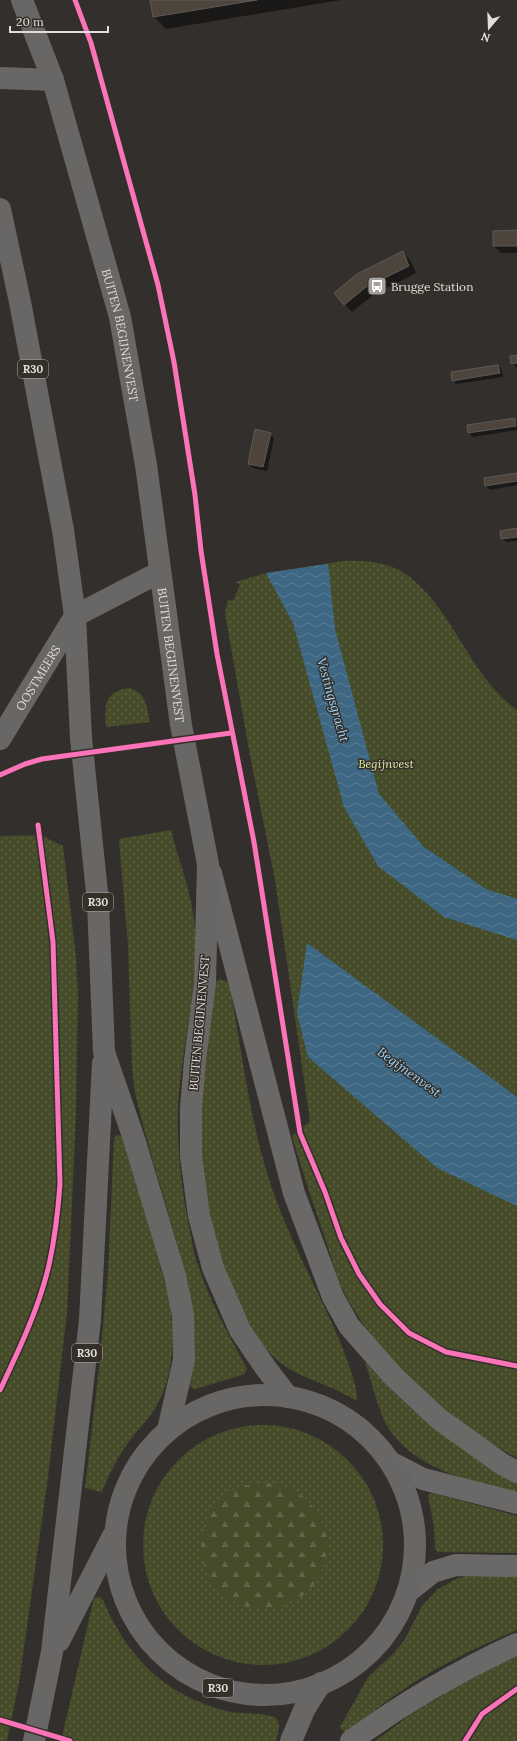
<svg xmlns="http://www.w3.org/2000/svg" width="517" height="1741" font-family="Lora,serif">
<style>
.grass{fill:url(#grass-dots)}
.forest{fill:url(#forest-firs)}
.water{fill:url(#water-waves)}
.shadow{fill:#0007}
.building{fill:#4d453c;stroke:#5d5a58}
.lines{fill:none;stroke-linecap:round;stroke-linejoin:round}
.minor{stroke:#696766;stroke-width:22}
.secondary{stroke:#6b6968;stroke-width:22}
.primary{stroke:#696766;stroke-width:22}
.cycleway-casing{stroke:#352f29;stroke-width:8}
.cycleway{stroke:#fb73b8;stroke-width:5}
.labels{text-anchor:middle;dominant-baseline:central;stroke-width:3;stroke-linejoin:round;paint-order:stroke}
.shield{fill:#352f29;stroke:#aeaaa4;stroke-width:1}
.shield-label{font-size:11px;font-weight:bold;fill:#e2ded9}
.poi-label{font-size:12px;fill:#e2ded9;stroke:#352f29;text-anchor:start}
.street-label{font-size:12px;fill:#e2ded9;stroke:#352f29}
.park-label{font-size:12px;font-style:italic;fill:#dceda0;stroke:#352f29}
.water-label{font-size:13px;font-style:italic;fill:#9dd6fd;stroke:#352f29}
</style>
<defs>
<pattern id="grass-dots" width="8" height="8" patternUnits="userSpaceOnUse"><rect width="8" height="8" fill="#464c29"/><path d="M2 2h.1M6 6h.1" fill="none" stroke="#606547" stroke-width="1.8" stroke-linecap="round"/></pattern>
<pattern id="forest-firs" width="22" height="20" patternUnits="userSpaceOnUse"><rect width="22" height="20" fill="#464c29"/><path d="M5 1l3.5 6h-7zM16 11l3.5 6h-7z" fill="#606547"/></pattern>
<pattern id="water-waves" width="16" height="10" patternUnits="userSpaceOnUse"><rect width="16" height="10" fill="#3d6783"/><path d="M0 5q4-4 8 0t8 0" fill="none" stroke="#597c94"/></pattern>
</defs>
<rect width="100%" height="100%" fill="#322f2c"/>
<g class="grass">
<path d="M343,561C362,560 386,562 403,572C453,606 468,675 517,710V1458C450,1421 379,1361 344,1292C335,1275 331,1256 325,1238C313,1204 302,1170 292,1136L310,1121L275,880L249,750L225,613L228,599L233,601L240,585L236,582L266,573Z"/>
<path d="M128,688C146,691 147,707 150,722L106,727C105,707 103,692 128,688Z"/>
<path d="M171,830C179,863 193,895 195,930C199,981 185,1032 180,1083C174,1129 181,1191 191,1236C193,1246 194,1256 198,1265C210,1302 229,1335 247,1369L245,1373L242,1375L195,1389L192,1388L190,1385C202,1329 186,1276 171,1222C158,1179 145,1136 135,1093L132,1067L128,946L119,839Z"/>
<polygon points="40,835 63,846 76,957 78,995 76,1112 67,1312 48,1477 19,1683 7,1741 0,1741 0,836"/>
<path d="M220,979L227,982L230,989C242,1050 249,1116 268,1176C282,1221 303,1262 323,1304C333,1325 359,1381 357,1401C347,1396 338,1390 327,1386C309,1378 292,1373 277,1360C265,1350 257,1336 250,1324C211,1259 195,1168 200,1093C202,1056 210,1019 215,982Z"/>
<path d="M116,1135L122,1136L124,1139L169,1298C175,1336 175,1377 154,1410C148,1420 140,1427 133,1436C119,1454 110,1472 102,1492L85,1488L99,1369L108,1271L114,1139Z"/>
<path d="M366,1362L386,1385L420,1416L517,1481V1493C470,1480 415,1471 387,1426C379,1412 371,1379 365,1363Z"/>
<circle cx="263" cy="1545" r="120"/>
<polygon points="433,1493 517,1516 517,1553 438,1552 435,1549 434,1526 428,1496 429,1494"/>
<path d="M517,1575V1630C475,1648 431,1669 394,1696C377,1708 361,1721 345,1733L340,1727L368,1677L394,1653L405,1639L422,1606L438,1589L456,1579L467,1576Z"/>
<path d="M99,1597L103,1600C127,1657 165,1696 227,1711C242,1715 260,1712 275,1717C282,1725 278,1731 276,1741H61L94,1598Z"/>
<polygon points="517,1656 517,1741 375,1741 410,1715 464,1682"/>
</g>
<circle class="forest" cx="264" cy="1546" r="63"/>
<g class="water">
<polygon points="328,564 335,629 379,794 424,847 486,889 517,899 517,940 444,917 378,866 344,807 293,623 266,573"/>
<polygon points="307,943 517,1097 517,1206 437,1168 308,1057 297,1013"/>
</g>
<g class="shadow">
<polygon points="151,0 341,0 166,29 154,17"/>
<polygon points="517,231 517,253 501,253 494,246"/>
<polygon points="403,252 410,260 416,273 373,295 352,312 345,304"/>
<polygon points="517,356 517,367 516,367 512,363"/>
<polygon points="498,366 502,370 503,377 456,384 453,380"/>
<polygon points="515,419 517,421 517,430 473,437 469,433 468,426"/>
<polygon points="270,434 274,438 267,471 253,468 249,464"/>
<polygon points="517,474 517,485 490,490 486,486"/>
<polygon points="517,529 517,541 506,542 502,538"/>
</g>
<g class="building">
<polygon points="150,0 257,0 153,17"/>
<polygon points="517,230 517,246 493,246 493,231"/>
<polygon points="403,251 409,266 366,287 344,305 334,293 357,274"/>
<polygon points="517,355 517,363 511,364 510,356"/>
<polygon points="498,365 500,373 452,381 451,372"/>
<polygon points="515,418 516,426 468,433 467,425"/>
<polygon points="255,429 271,433 263,467 248,464"/>
<polygon points="517,473 517,481 485,486 484,478"/>
<polygon points="517,528 517,537 501,539 500,531"/>
</g>
<g class="lines">
<g class="minor">
<polyline points="0,78 53,80"/>
<path id="s1" d="M0,739L75,616"/>
</g>
<g class="secondary">
<polyline points="211,873 294,1193 333,1297 349,1326 393,1376 439,1419 502,1464 517,1472"/>
<polyline points="394,1464 423,1479 517,1503"/>
<polyline points="409,1591 433,1572 456,1565 517,1566"/>
<path d="M351,1741C403,1703 458,1671 517,1644"/>
</g>
<g class="primary">
<path id="s2" d="M22,0L53,80L120,317L146,465L181,725L208,864L205,983L195,1060L191,1108V1156L199,1216L213,1268L240,1330L265,1367L288,1397"/>
<polyline points="0,209 20,302 63,530 75,616 81,738 98,902 104,1052 134,1139 175,1276 183,1315 184,1360 168,1430"/>
<polyline points="75,616 160,572"/>
<circle cx="265" cy="1545" r="150"/>
<polyline points="59,1641 113,1536"/>
<polyline points="34,1741 52,1652 90,1320 103,1063"/>
<polyline points="291,1741 305,1708 321,1683"/>
</g>
<defs>
<g id="cycleway">
<polyline points="75,0 91,43 158,285 174,362 195,495 201,551 217,654 254,842 300,1133 325,1192 341,1238 359,1274 380,1304 409,1333 446,1352 517,1366"/>
<polyline points="0,775 25,764 42,759 231,733"/>
<path d="M0,1390C19,1350 39,1308 49,1265C55,1238 58,1211 60,1184L53,942L38,825"/>
<polyline points="0,1720 70,1741"/>
<polyline points="465,1741 482,1714 517,1689"/>
</g>
</defs>
<use href="#cycleway" class="cycleway-casing"/>
<use href="#cycleway" class="cycleway"/>
</g>
<defs>
<symbol id="bus-square" viewBox="-11 -11 22 22"><rect x="-9" y="-9" width="18" height="18" rx="4" fill="#a4a19c" stroke="#352f29"/><path d="M-5-6H5V4H4V6H2V4H-2V6H-4V4H-5ZM-3.5-4V0h7V-4ZM-3.5 1.2v1.5H-2V1.2ZM2 1.2v1.5H3.5V1.2Z" fill="#fff"/></symbol>
</defs>
<g fill-rule="evenodd">
<use href="#bus-square" x="366" y="275" width="22" height="22"/>
</g>
<g class="labels">
<g class="shield">
<rect x="18" y="360" width="30" height="18" rx="3"/>
<rect x="83" y="893" width="30" height="18" rx="3"/>
<rect x="72" y="1344" width="30" height="18" rx="3"/>
<rect x="203" y="1679" width="30" height="18" rx="3"/>
</g>
<g class="shield-label">
<text x="33" y="369">R30</text>
<text x="98" y="902">R30</text>
<text x="87" y="1353">R30</text>
<text x="218" y="1688">R30</text>
</g>
<g class="poi-label">
<text x="391" y="286">Brugge Station</text>
</g>
<g class="street-label">
<text stroke="none"><textPath href="#s2" startOffset="350">BUITEN BEGIJNENVEST</textPath></text>
<text stroke="none"><textPath href="#s2" startOffset="674">BUITEN BEGIJNENVEST</textPath></text>
<text stroke="none"><textPath href="#s1" startOffset="72">OOSTMEERS</textPath></text>
<text transform="translate(199 1023) rotate(-85)">BUITEN BEGIJNENVEST</text>
</g>
<g class="park-label">
<text x="386" y="763">Begijnvest</text>
</g>
<g class="water-label">
<text transform="translate(333 700) rotate(74)">Vestingsgracht</text>
<text transform="translate(409 1072) rotate(36)">Begijnenvest</text>
</g>
</g>
<g transform="translate(489 28) rotate(199)" stroke="#352f29" stroke-width="3" paint-order="stroke">
<path d="M0-3L7 15L0 10L-7 15Z" fill="#e2ded9"/>
<text y="-6" font-size="11" font-weight="bold" text-anchor="middle" fill="#e2ded9">N</text>
</g>
<path d="M10 26v6h98v-6" fill="none" stroke="#e2ded9" stroke-width="2"/>
<text x="16" y="26" font-size="12" fill="#e2ded9" stroke="#352f29" stroke-width="3" paint-order="stroke">20 m</text>
</svg>
